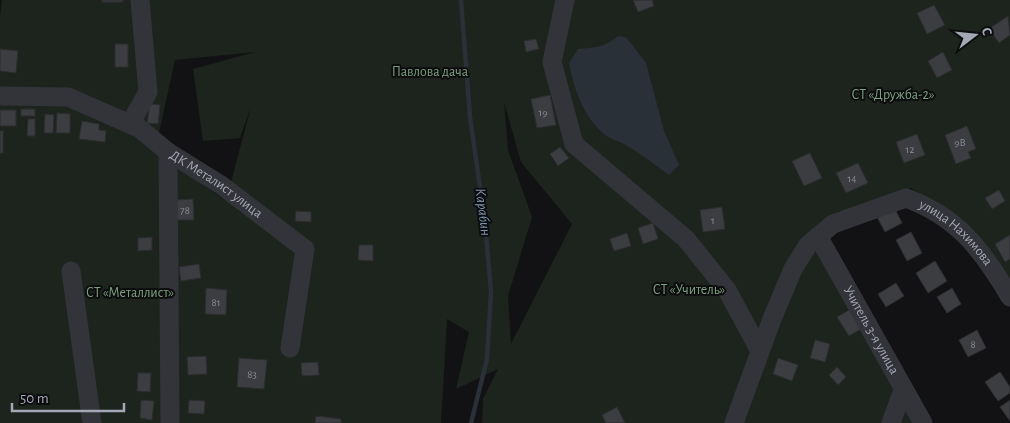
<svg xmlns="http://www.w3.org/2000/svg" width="1010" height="423" font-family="'Alegreya Sans',sans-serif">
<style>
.green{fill:#1d241e;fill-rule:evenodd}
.water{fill:#293038}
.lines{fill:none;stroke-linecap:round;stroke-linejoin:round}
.stream{stroke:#293038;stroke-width:4.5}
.building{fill:#3c3d41;stroke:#2d2c30}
.minor{stroke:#333439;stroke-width:19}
.labels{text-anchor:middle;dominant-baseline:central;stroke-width:4;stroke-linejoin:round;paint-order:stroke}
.number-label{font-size:11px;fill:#8a8d98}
.park-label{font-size:14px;fill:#7ba07f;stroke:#0d0d0f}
.street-label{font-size:14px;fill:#a4a8b5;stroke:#0d0d0f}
.water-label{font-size:15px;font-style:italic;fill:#7a95b0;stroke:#0d0d0f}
</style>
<rect width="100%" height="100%" fill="#121214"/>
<path class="green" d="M2,0H1010V291L954,215L911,188L839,214L814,247L916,423H482L483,399L498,369L456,389L469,332L447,319L441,423H0V18ZM255,52L193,69L203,141L240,138L251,107L226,201L155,151L175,60ZM504,102L521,162L572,224L511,344L508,296L532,217L508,150Z"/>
<path class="water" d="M618,36L626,37L646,63L664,131L679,165L669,175C654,164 640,153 624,144C618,140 609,139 604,134C583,116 574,89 569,63L578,49C594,48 606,47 618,36Z"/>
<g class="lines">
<polyline class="stream" points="461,0 470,117 485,222 491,292 487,359 471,423"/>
</g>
<g class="building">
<rect x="102" y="0" width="21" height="2"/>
<polygon points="633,0 652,0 654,6 638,12"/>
<polygon points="934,5 945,25 927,34 917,13"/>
<polygon points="1008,16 1010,35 999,43 989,29"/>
<polygon points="536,39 539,49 526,52 524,41"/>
<rect x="115" y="44" width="13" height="23"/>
<polygon points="0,49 18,51 16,73 0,71"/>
<polygon points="943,52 952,70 937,78 928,61"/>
<polygon points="550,95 556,125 537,128 531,99"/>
<polygon points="150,104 160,105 158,124 147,123"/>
<rect x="21" y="109" width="14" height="7"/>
<rect x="0" y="110" width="16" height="16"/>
<polygon points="57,113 70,114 70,133 56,133"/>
<polygon points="45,114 54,115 53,133 44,133"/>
<polygon points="28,119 35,119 35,136 27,136"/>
<polygon points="82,121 99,124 99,130 106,131 105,142 79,139"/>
<polygon points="967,126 976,149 968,152 971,158 956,164 945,135"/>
<rect x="0" y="131" width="3" height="22"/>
<polygon points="917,134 925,155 904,163 896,142"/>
<polygon points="560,147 569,158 558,166 550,154"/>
<polygon points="810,153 822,178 804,186 792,161"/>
<polygon points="858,163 868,183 846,193 836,173"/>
<polygon points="999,190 1005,201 992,209 985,198"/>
<polygon points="193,199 194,220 177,220 176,200"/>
<polygon points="722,207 725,229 703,232 700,210"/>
<polygon points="894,207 902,223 885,232 877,217"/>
<polygon points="296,211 311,212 311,222 295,221"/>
<polygon points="653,223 658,239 643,244 638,228"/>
<polygon points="911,232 922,253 907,261 896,240"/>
<polygon points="627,233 631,246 614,251 610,239"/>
<polygon points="1010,235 1010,259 1005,262 995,244"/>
<polygon points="152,237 152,250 138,251 138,238"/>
<polygon points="359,245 373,245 373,261 358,260"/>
<polygon points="935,261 947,281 928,293 916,273"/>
<polygon points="199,264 201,278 181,281 179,267"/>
<polygon points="896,283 904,296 886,307 878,294"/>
<polygon points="206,288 227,290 226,315 205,314"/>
<polygon points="952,288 961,304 947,313 937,297"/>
<polygon points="849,310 861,329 849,336 837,317"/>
<polygon points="977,330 986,348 968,357 959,340"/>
<polygon points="815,340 830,344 825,362 810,358"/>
<polygon points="206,356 207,374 188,375 187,357"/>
<polygon points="239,358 267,360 264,389 237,387"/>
<polygon points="778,358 798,365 792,381 773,374"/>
<polygon points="318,362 319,375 302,376 301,363"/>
<polygon points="837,367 846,377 838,385 829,375"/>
<polygon points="1000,372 1010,387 1010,393 998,401 985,382"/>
<polygon points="138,373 151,373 150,392 137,391"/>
<polygon points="141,400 154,401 152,420 140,418"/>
<polygon points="189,400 205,401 204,414 188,413"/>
<polygon points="1010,400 1010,421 1000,407"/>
<polygon points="617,407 625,423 606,423 602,415"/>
<polygon points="316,416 341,419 341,423 315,423"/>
</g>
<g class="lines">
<g class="minor">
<polyline points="565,0 552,62 574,144 686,239 727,290 760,351"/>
<path id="s1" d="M0,96L68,97L139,128L168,152L221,185L305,249L290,348"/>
<polyline points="130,124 148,92 140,0"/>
<polyline points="168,152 170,423"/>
<path id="s2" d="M818,236L923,423"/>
<polyline points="71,271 92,423"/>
<path id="s3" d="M734,423L772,319L793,269L808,245L833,224L906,198C958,217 983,251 1010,297"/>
<polyline points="891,423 903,390"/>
</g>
</g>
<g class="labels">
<g class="number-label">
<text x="543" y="112">19</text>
<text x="960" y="142">9В</text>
<text x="910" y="149">12</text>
<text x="852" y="178">14</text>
<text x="185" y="210">78</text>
<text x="713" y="220">1</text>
<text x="216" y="302">81</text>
<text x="973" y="344">8</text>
<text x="252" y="374">83</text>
</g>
<g class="park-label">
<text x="430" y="72">Павлова дача</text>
<text x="893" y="95">СТ «Дружба-2»</text>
<text x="689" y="290">СТ «Учитель»</text>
<text x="130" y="293">СТ «Металлист»</text>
</g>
<g class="street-label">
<text stroke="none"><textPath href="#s1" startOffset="241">ДК Металист улица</textPath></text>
<text stroke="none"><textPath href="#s3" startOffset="365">улица Нахимова</textPath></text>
<text stroke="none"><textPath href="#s2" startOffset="108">Учитель 3-я улица</textPath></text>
</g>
<g class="water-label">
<text transform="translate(483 212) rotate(83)">Карабин</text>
</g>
</g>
<g transform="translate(975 35) rotate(74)" stroke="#0d0d0f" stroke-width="4" paint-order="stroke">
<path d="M0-4L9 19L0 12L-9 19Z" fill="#a4a8b5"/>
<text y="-8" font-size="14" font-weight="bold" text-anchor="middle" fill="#a4a8b5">С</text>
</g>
<path d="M12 403v8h112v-8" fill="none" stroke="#a4a8b5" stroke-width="2.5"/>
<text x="20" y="403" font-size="15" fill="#a4a8b5" stroke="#0d0d0f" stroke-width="4" paint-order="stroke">50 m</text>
</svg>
